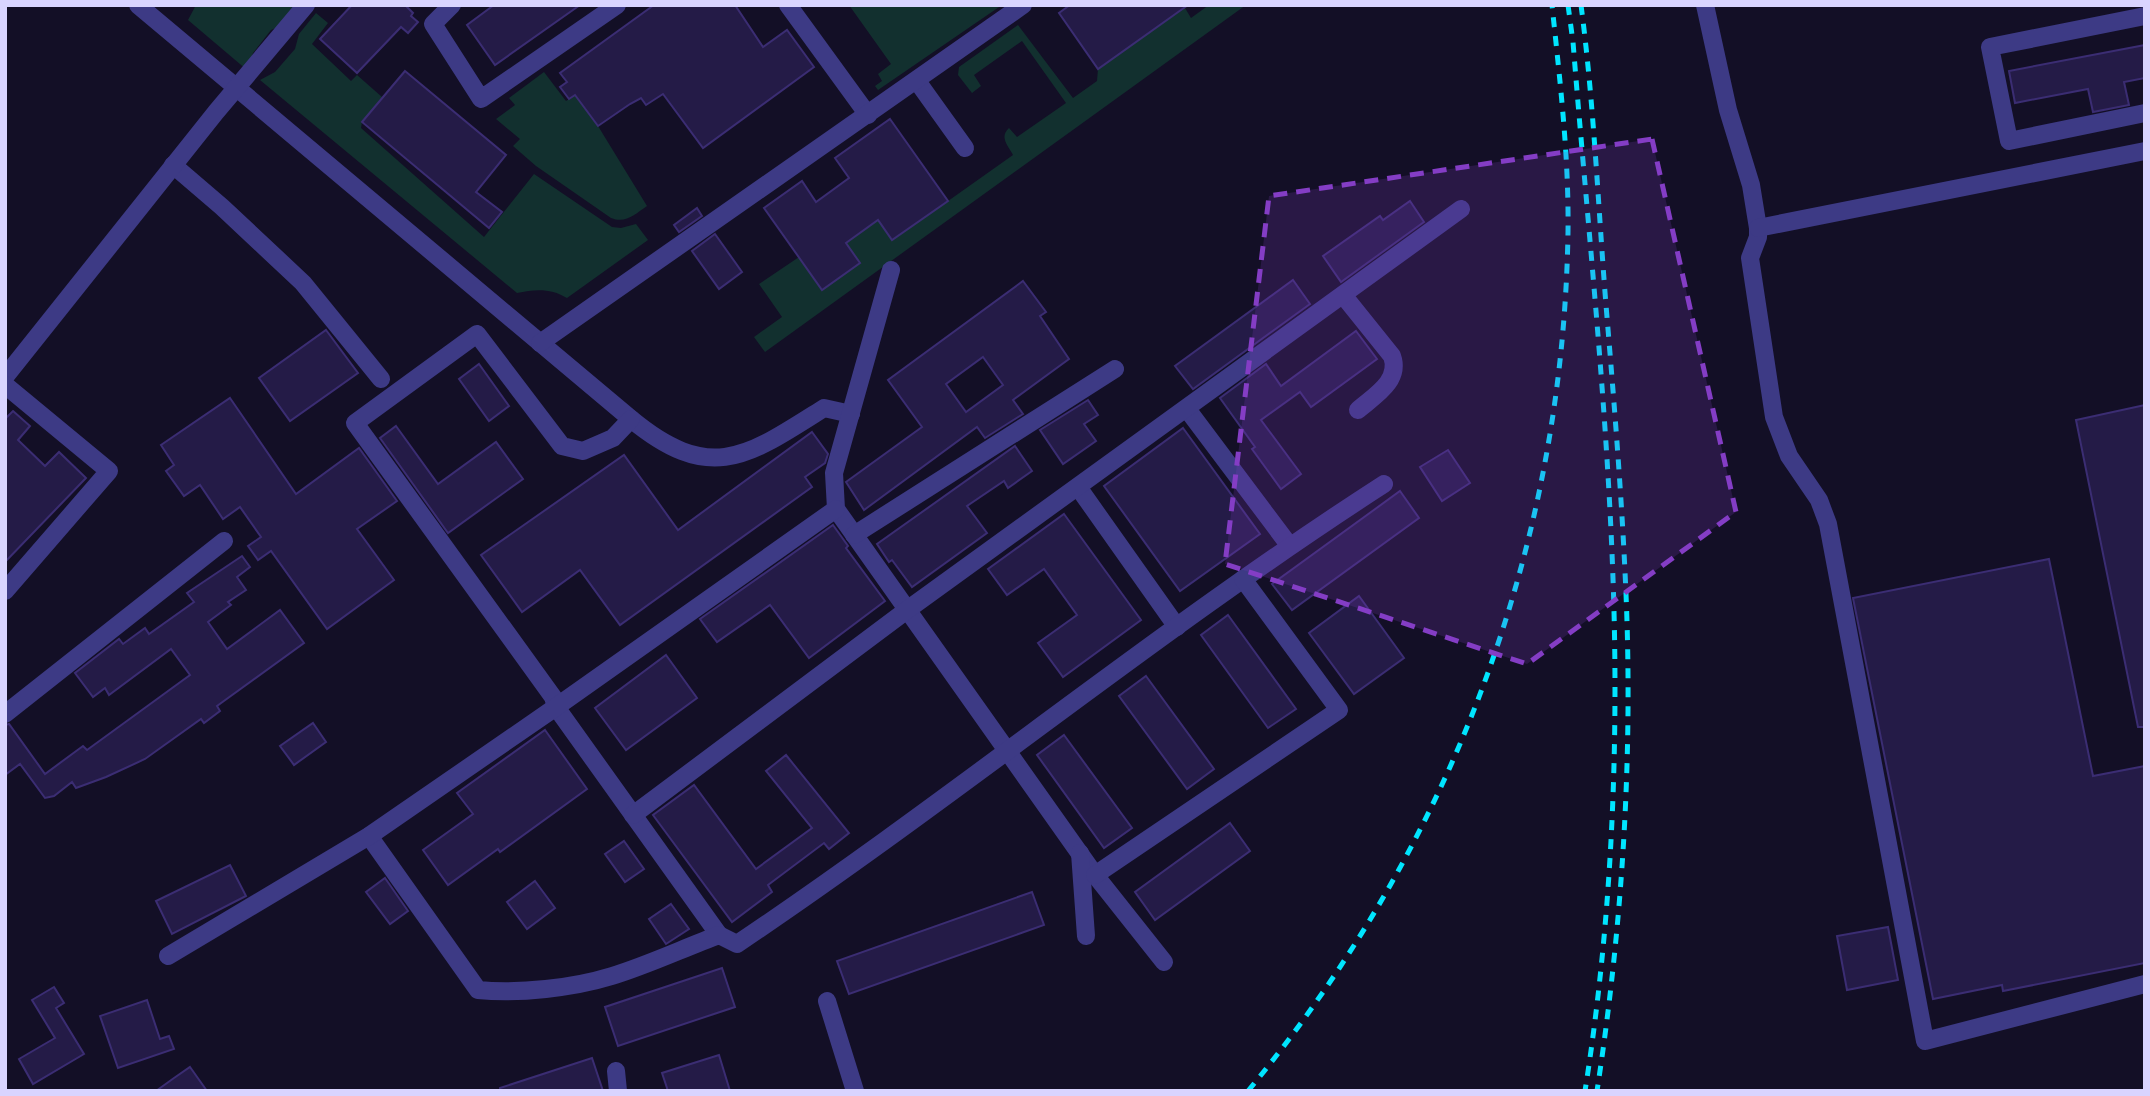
<svg xmlns="http://www.w3.org/2000/svg" width="2150" height="1096" font-family="'Open Sans',sans-serif">
<style>
.green{fill:#12302f}
.building{fill:#241b47;stroke:#3b2d73;stroke-width:2;fill-rule:evenodd}
.lines{fill:none;stroke-linecap:round;stroke-linejoin:round}
.minor{stroke:#3d3a85;stroke-width:18}
.rail{stroke:#00e5ff;stroke-width:5;stroke-dasharray:10 9;stroke-linecap:butt}
.marked{fill:#843dc5;fill-opacity:0.2;stroke:#843dc5;stroke-width:5;stroke-dasharray:14 9;stroke-linejoin:round}
</style>
<rect width="100%" height="100%" fill="#130f26"/>
<g class="green">
<polygon points="196,5 301,5 285,24 271,30 253,53 247,70 188,20"/>
<polygon points="849,5 1002,5 878,90 875,86 882,81 878,74 891,64"/>
<path d="M1209,5H1246L765,352L754,337L782,317L759,284L799,257L822,290L859,263L846,243L878,220L893,240L1013,155C1008,146 999,137 1009,128L1017,137L1066,103L1022,41L974,75L981,86L972,93L958,75L959,67L1018,25L1073,98L1097,81L1098,69L1185,8L1191,18Z"/>
<path d="M316,13L328,23L312,44L351,81L357,75L382,97L362,122L361,128L484,237L534,174L612,227L621,228L636,224L648,240L567,298C551,288 535,289 517,293L260,80L275,72L295,49L299,34Z"/>
<path d="M544,72L566,101L575,95L598,126L647,206C635,214 626,224 611,218L536,166L513,146L520,139L496,119L515,105L509,98Z"/>
</g>
<g class="building">
<polygon points="352,5 405,5 413,13 411,16 418,22 408,33 401,27 357,73 320,39"/>
<polygon points="494,5 580,5 495,65 467,25"/>
<polygon points="654,5 735,5 763,47 787,30 814,67 703,148 663,94 646,105 641,98 630,104 598,126 575,95 569,99 560,87 567,82 560,73"/>
<polygon points="1070,5 1188,5 1098,69 1059,13"/>
<polygon points="2145,45 2145,78 2124,82 2129,105 2093,112 2088,89 2015,103 2009,71"/>
<polygon points="405,71 506,155 476,192 502,212 489,228 362,122"/>
<polygon points="890,119 948,201 892,240 878,220 846,243 860,263 822,290 764,208 802,181 816,202 849,178 835,158"/>
<polygon points="1410,201 1424,222 1341,282 1323,256 1380,216 1383,220"/>
<polygon points="697,208 702,216 679,232 674,225"/>
<polygon points="715,234 742,272 719,289 692,251"/>
<polygon points="1293,280 1310,304 1193,389 1175,366"/>
<path d="M1023,281L1046,312L1040,316L1069,359L1013,400L1023,414L985,438L977,427L864,510L846,482L922,427L888,380ZM983,357L1003,385L966,412L946,384Z"/>
<polygon points="326,330 358,373 290,421 259,378"/>
<polygon points="1356,331 1377,359 1311,407 1300,392 1261,420 1301,474 1281,489 1252,449 1255,447 1220,398 1266,364 1281,386"/>
<polygon points="479,364 509,406 489,421 459,379"/>
<polygon points="230,398 296,494 359,448 397,501 357,529 394,580 327,629 271,551 258,560 248,546 261,537 240,507 223,519 200,485 184,496 166,471 174,465 161,445"/>
<polygon points="1088,400 1098,415 1084,424 1096,441 1063,464 1040,430"/>
<polygon points="2145,405 2145,727 2138,727 2076,420"/>
<polygon points="13,411 30,426 18,440 45,466 59,452 86,478 5,562 5,419"/>
<polygon points="396,426 438,484 496,442 523,479 448,533 380,438"/>
<polygon points="1183,428 1260,534 1180,591 1104,486"/>
<polygon points="812,432 828,454 825,463 805,477 812,487 620,625 580,570 522,612 481,555 624,455 678,530"/>
<polygon points="1015,446 1032,471 1008,488 1004,481 967,506 987,533 912,587 892,560 889,562 877,544"/>
<polygon points="1448,450 1470,483 1442,501 1420,467"/>
<polygon points="1400,491 1419,518 1292,610 1272,584"/>
<polygon points="1064,514 1141,620 1063,677 1038,643 1077,615 1044,569 1007,595 988,569"/>
<polygon points="833,525 848,546 846,548 885,601 809,658 770,605 717,642 700,619"/>
<polygon points="242,556 250,567 237,577 246,590 228,602 231,605 208,622 227,649 280,610 304,643 217,706 220,711 204,723 201,719 145,759 106,777 76,788 72,782 54,796 45,798 20,764 5,775 5,725 9,724 45,774 83,746 87,750 190,675 171,649 109,695 105,688 93,697 75,673 119,639 123,644 145,628 149,634 194,602 187,593"/>
<polygon points="2049,559 2093,776 2145,766 2145,963 2003,991 2002,985 1933,999 1853,598"/>
<polygon points="1359,596 1404,658 1354,694 1309,633"/>
<polygon points="1228,615 1296,709 1268,728 1201,635"/>
<polygon points="666,655 697,698 626,750 595,708"/>
<polygon points="1146,676 1214,769 1187,789 1119,696"/>
<polygon points="313,723 326,742 294,765 280,746"/>
<polygon points="545,730 587,789 500,852 498,849 448,885 423,850 473,814 457,793"/>
<polygon points="1064,735 1132,828 1104,848 1037,755"/>
<polygon points="786,755 849,833 829,849 824,843 768,885 772,892 732,922 653,815 694,785 756,869 812,828 766,771"/>
<polygon points="1230,823 1250,851 1155,920 1135,892"/>
<polygon points="624,841 644,869 625,882 605,854"/>
<polygon points="230,865 246,896 172,934 156,901"/>
<polygon points="385,878 408,911 390,924 366,892"/>
<polygon points="535,881 555,908 527,929 507,902"/>
<polygon points="1032,892 1044,925 849,994 837,961"/>
<polygon points="671,904 689,929 666,944 649,919"/>
<polygon points="1888,927 1898,980 1847,990 1837,936"/>
<polygon points="722,968 735,1007 618,1046 605,1007"/>
<polygon points="54,987 64,1003 56,1008 84,1054 33,1084 19,1059 55,1038 32,1000"/>
<polygon points="147,1000 160,1039 169,1036 174,1049 118,1068 100,1016"/>
<polygon points="719,1055 730,1091 668,1091 662,1073"/>
<polygon points="592,1058 603,1091 500,1091 500,1088"/>
<polygon points="190,1067 207,1091 156,1091 174,1078"/>
</g>
<g class="lines">
<g class="minor">
<path d="M138,5L631,419C711,485 748,456 824,408L851,414"/>
<polyline points="452,5 433,24 481,99 617,5"/>
<polyline points="788,5 868,115"/>
<polyline points="1705,5 1728,110 1751,185 1758,228 1758,237 1750,258 1774,417 1789,456 1819,500 1828,524 1925,1041 2145,984"/>
<polyline points="2145,16 1990,47 2009,141 2145,113"/>
<polyline points="917,81 965,148"/>
<polyline points="173,165 222,207 303,283 381,379"/>
<polyline points="1758,228 2145,151"/>
<polyline points="891,270 834,473 836,509 1095,875 1164,962"/>
<path d="M1343,295L1392,356C1401,381 1374,396 1358,410"/>
<polyline points="540,343 1023,5"/>
<polyline points="5,377 216,112 306,5"/>
<polyline points="5,385 109,471 5,591"/>
<polyline points="1187,409 1289,545"/>
<polyline points="631,419 613,438 583,451 562,446 477,334 355,423 553,697 556,707 719,935"/>
<polyline points="1078,487 1177,627"/>
<polyline points="854,535 1115,369"/>
<polyline points="5,714 224,541"/>
<polyline points="633,815 907,610 1461,209"/>
<path d="M369,836L478,990C519,994 573,988 612,976C648,965 684,948 719,935L737,944C957,796 1162,627 1384,484"/>
<polyline points="1080,853 1086,936"/>
<polyline points="1095,875 1339,710 1243,579"/>
<polyline points="168,956 369,836 556,707 836,509"/>
<polyline points="827,1001 855,1091"/>
<polyline points="616,1071 618,1091"/>
</g>
<g class="rail">
<path d="M1568,5L1573,42C1588,231 1609,421 1614,611C1618,771 1610,933 1585,1091"/>
<path d="M1581,5C1594,104 1598,205 1606,305C1614,401 1622,498 1626,594C1633,759 1622,928 1597,1091"/>
<path d="M1248,1091C1450,847 1563,550 1568,232C1569,157 1560,81 1552,5"/>
</g>
</g>
<path class="marked" d="M1652,139L1736,512L1527,664L1225,564L1269,196Z"/>
<rect width="2150" height="1096" fill="none" stroke="#d9d4ff" stroke-width="14"/>
</svg>
